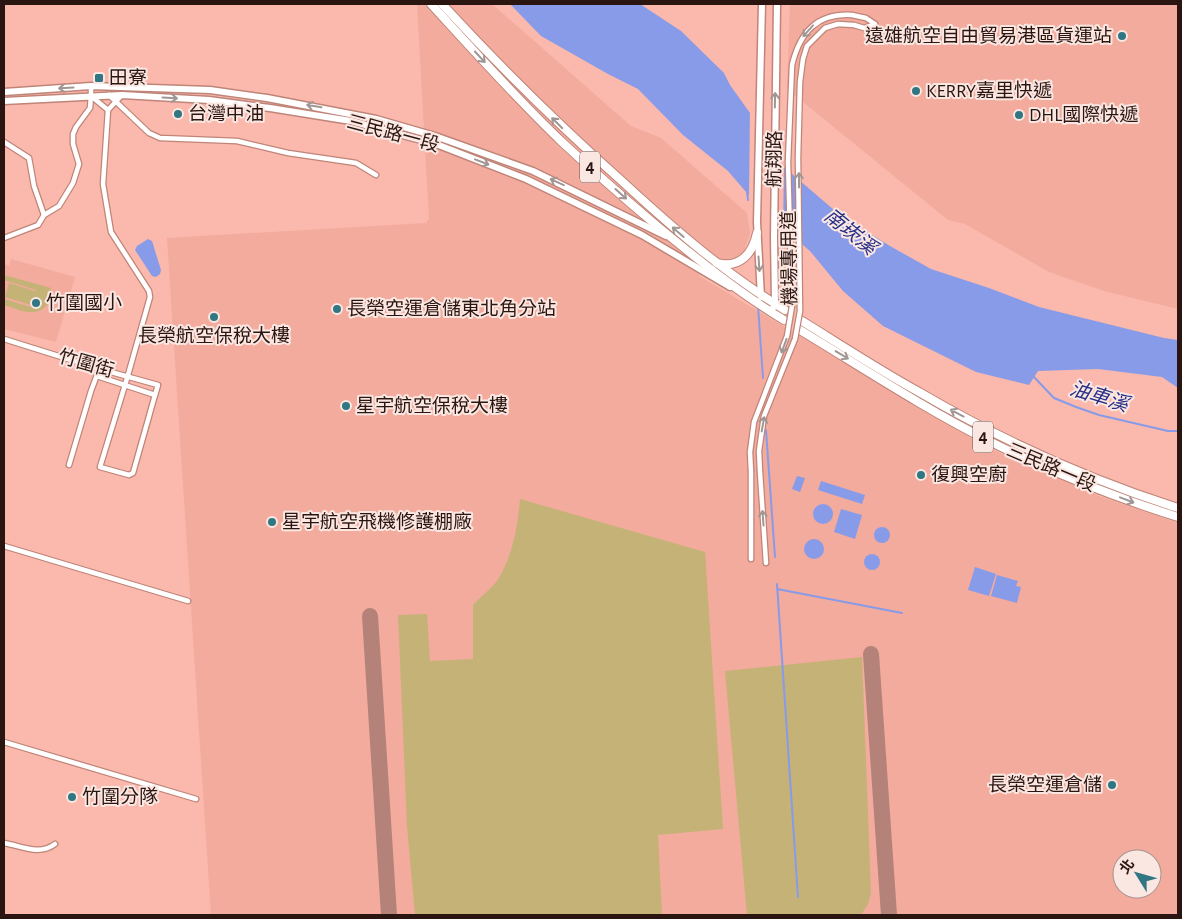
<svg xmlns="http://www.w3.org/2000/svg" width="1182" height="919" font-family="'Alegreya Sans','Noto Sans TC',sans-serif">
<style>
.built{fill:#f3ab9d;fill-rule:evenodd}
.green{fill:#c5b277}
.water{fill:#879be9}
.pier{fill:#fab9ac}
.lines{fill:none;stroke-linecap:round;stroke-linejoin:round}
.stream{stroke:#879be9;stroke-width:2}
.taxiway{stroke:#b48278;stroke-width:16}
.street-casing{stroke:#c08478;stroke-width:7}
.secondary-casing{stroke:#c08478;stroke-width:9}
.primary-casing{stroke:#c08478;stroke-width:10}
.street{stroke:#fff;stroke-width:4.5}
.secondary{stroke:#fff;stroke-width:6}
.primary{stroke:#fff;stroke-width:8}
.street-bridge-casing{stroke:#c08478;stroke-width:7;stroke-linecap:butt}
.street-bridge{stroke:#fff;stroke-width:4.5}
.oneway{stroke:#a09693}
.poi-dot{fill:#307683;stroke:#fbe7e2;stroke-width:2}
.labels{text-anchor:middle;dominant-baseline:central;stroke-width:4;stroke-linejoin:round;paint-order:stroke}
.shield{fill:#fbe7e2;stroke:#69544f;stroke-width:1}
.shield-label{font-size:18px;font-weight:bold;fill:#2b1510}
.poi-label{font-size:19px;fill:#2b1510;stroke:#fbe7e2;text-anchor:start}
.street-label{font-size:19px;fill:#2b1510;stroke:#fbe7e2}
.water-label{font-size:20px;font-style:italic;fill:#262f87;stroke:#fbe7e2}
</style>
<rect width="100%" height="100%" fill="#fab9ac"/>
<g class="built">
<path d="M417,4H492L631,126L661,138L747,213L750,233L744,252L735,258L720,261L712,255L699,276L988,448L1104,498L1178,523V915H211L167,238L426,223L429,219ZM1122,859H1152V889H1122Z"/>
<polygon points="790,4 1178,4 1178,309 1104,291 1049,272 965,224 948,220 787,89"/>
<polygon points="11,259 75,277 56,342 4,329 4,264 9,266"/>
</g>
<g class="green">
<path d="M4,275L51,288L50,293L47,292L49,302C37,320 21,310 4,305V299L31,307L32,302L31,305L5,297L9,283L35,291L36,290L4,280Z"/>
<path d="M520,499L705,552L723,829L658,835L662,915H415L407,826L398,615L427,614L430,661L473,659V605C481,596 494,587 500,576C513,553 518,525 520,499Z"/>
<polygon points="862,657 871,893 868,904 861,915 747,915 725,671"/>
</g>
<g class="water">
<polygon points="510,4 640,4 681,31 724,73 730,85 760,127 784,167 841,216 890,246 931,269 989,288 1039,307 1164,338 1178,340 1178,388 1162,377 1098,369 1038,371 1029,385 976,372 883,326 843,291 810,251 759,207 728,171 683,135 638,89 608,74 541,36"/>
<polygon points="148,239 152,241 161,270 160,274 156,277 152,276 135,250 137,246"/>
<polygon points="797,476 805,478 800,492 792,489"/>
<polygon points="821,481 865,495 862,504 818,490"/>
<circle cx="823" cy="514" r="10"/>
<polygon points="841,509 862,515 855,539 834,532"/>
<circle cx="882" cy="535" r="8"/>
<circle cx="814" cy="549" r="10"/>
<circle cx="872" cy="562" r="8"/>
<polygon points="975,567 996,574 989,596 968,590"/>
<polygon points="997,575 1018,581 1016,586 1021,587 1017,603 991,596"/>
</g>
<polygon class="pier" points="750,107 784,162 783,231 749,198"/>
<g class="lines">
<g class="stream">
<polyline points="747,192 748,200"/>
<polyline points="758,306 763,378"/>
<polyline points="1033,376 1054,398 1076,407 1099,415 1168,431 1178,431"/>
<polyline points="766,430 775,557"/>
<polyline points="777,584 798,897"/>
<polyline points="777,589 902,613"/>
</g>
<g class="taxiway">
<polyline points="370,616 389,915"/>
<polyline points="871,654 889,915"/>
</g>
<defs>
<g id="street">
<polyline points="852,15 866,18 875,24"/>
<polyline points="854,25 864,28 875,24"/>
<polyline points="91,86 91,96 108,110"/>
<polyline points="109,95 149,133 160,138 237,141 288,153 356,163 376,175"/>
<polyline points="4,142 29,158 34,186 44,215 38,225 4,238"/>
<polyline points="44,215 59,206 73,183 79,164 73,144 73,134 76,127 90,108 91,96"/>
<polyline points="4,339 100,369 158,385 155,395"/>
<polyline points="97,376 155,395 133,473 129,475 100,467 125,385 128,375 150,297 149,291 111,232 103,184 108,110 122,95"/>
<polyline points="69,465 91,391 97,375"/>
<polyline points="760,472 766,563"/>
<polyline points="4,546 188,601"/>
<polyline points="751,559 751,472"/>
<polyline points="4,742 196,799"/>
<path d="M4,843C22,846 39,856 55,844"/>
</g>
<g id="secondary">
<polyline points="4,92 91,86 210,90 267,98 376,119 435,136 533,171 666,236"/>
<polyline points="4,101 122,95 209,100 270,108 351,121 436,144 526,179 642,235 730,287"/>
<polyline points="761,297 757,222 762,4"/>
<polyline points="771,312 775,304 774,237 777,4"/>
</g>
<g id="primary">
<path d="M431,4C474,51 516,98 562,142C592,170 624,198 656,225C697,259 738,292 784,320"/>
<path d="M442,4C500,67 560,126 624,183C675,230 726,274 785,310"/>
<path d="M717,263C740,269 753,253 757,233"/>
<path d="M802,321C841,345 879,370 919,392C1001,440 1087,479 1178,508"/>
<path d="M800,330C863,368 925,409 991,442C1051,472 1114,497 1178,517"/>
</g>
</defs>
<use href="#street" class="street-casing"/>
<use href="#secondary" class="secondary-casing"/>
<use href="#primary" class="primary-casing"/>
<use href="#street" class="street"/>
<use href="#secondary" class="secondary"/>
<use href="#primary" class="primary"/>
<defs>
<g id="street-bridge">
<path d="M751,472L750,452L754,422L787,336L792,306L788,162L792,65C800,32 817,13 852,15"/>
<polyline points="760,472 759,451 764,416 795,339 800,311 798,158 800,82 803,59 807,46 825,28 838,24 854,25"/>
</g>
</defs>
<use href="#street-bridge" class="street-bridge-casing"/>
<use href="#street-bridge" class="street-bridge"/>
</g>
<defs><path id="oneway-shaft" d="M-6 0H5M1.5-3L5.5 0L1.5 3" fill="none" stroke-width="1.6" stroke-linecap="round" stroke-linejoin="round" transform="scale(1.25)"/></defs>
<g class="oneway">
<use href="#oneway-shaft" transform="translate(808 31) rotate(132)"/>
<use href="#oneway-shaft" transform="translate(480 57) rotate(47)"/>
<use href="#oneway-shaft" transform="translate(66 88) rotate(177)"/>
<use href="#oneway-shaft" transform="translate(170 98) rotate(3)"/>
<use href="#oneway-shaft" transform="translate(775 100) rotate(-89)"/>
<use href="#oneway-shaft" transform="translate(314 106) rotate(-170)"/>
<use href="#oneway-shaft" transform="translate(557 123) rotate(-135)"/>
<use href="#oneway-shaft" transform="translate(482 162) rotate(21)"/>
<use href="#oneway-shaft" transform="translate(799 180) rotate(-90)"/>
<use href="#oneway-shaft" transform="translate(557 182) rotate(-155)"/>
<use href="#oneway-shaft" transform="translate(621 194) rotate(42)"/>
<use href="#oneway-shaft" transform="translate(678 232) rotate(-139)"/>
<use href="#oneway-shaft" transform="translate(759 264) rotate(86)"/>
<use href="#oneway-shaft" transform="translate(784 346) rotate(110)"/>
<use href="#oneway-shaft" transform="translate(842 355) rotate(31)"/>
<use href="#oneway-shaft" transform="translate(957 413) rotate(-152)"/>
<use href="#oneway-shaft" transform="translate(763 424) rotate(-80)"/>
<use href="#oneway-shaft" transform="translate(1127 500) rotate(21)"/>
<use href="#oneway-shaft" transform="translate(763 518) rotate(-94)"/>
</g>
<g class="poi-dot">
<circle cx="1122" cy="36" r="5"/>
<rect x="94" y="73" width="10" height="10" rx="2.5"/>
<circle cx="916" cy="91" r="5"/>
<circle cx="178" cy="114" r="5"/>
<circle cx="1019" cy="115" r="5"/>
<circle cx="36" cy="303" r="5"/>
<circle cx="337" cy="309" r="5"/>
<circle cx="214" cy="317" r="5"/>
<circle cx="346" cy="406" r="5"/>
<circle cx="921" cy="475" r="5"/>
<circle cx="272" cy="522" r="5"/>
<circle cx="1112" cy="785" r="5"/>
<circle cx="72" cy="797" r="5"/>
</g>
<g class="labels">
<g class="shield">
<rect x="580" y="151.5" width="20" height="31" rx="4"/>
<rect x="973" y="421.5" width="20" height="31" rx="4"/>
</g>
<g class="shield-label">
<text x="590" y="167">4</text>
<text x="983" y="437">4</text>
</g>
<g class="poi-label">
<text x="1112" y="36" text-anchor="end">遠雄航空自由貿易港區貨運站</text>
<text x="109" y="78">田寮</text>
<text x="926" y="91">KERRY嘉里快遞</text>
<text x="188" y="114">台灣中油</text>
<text x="1029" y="115">DHL國際快遞</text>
<text x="46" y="303">竹圍國小</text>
<text x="347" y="309">長榮空運倉儲東北角分站</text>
<text x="214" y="336" text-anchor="middle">長榮航空保稅大樓</text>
<text x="356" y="406">星宇航空保稅大樓</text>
<text x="931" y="475">復興空廚</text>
<text x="282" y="522">星宇航空飛機修護棚廠</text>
<text x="1102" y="785" text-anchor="end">長榮空運倉儲</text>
<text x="82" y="797">竹圍分隊</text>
</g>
<g class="street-label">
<text transform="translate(393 134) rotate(15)">三民路一段</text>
<text transform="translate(775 159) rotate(-89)">航翔路</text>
<text transform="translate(790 258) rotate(-91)">機場專用道</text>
<text transform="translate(86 364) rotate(16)">竹圍街</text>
<text transform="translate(1051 468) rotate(23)">三民路一段</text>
</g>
<g class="water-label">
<text transform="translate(850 232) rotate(39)">南崁溪</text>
<text transform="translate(1099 397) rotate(17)">油車溪</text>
</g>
</g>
<rect width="1182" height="919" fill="none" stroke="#2b1510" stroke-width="10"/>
<g transform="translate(1137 874) rotate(307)"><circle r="24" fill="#fbe7e2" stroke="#a8938e"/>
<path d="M0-4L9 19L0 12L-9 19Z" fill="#307683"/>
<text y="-8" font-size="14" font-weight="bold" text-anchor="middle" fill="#2b1510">北</text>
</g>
</svg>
